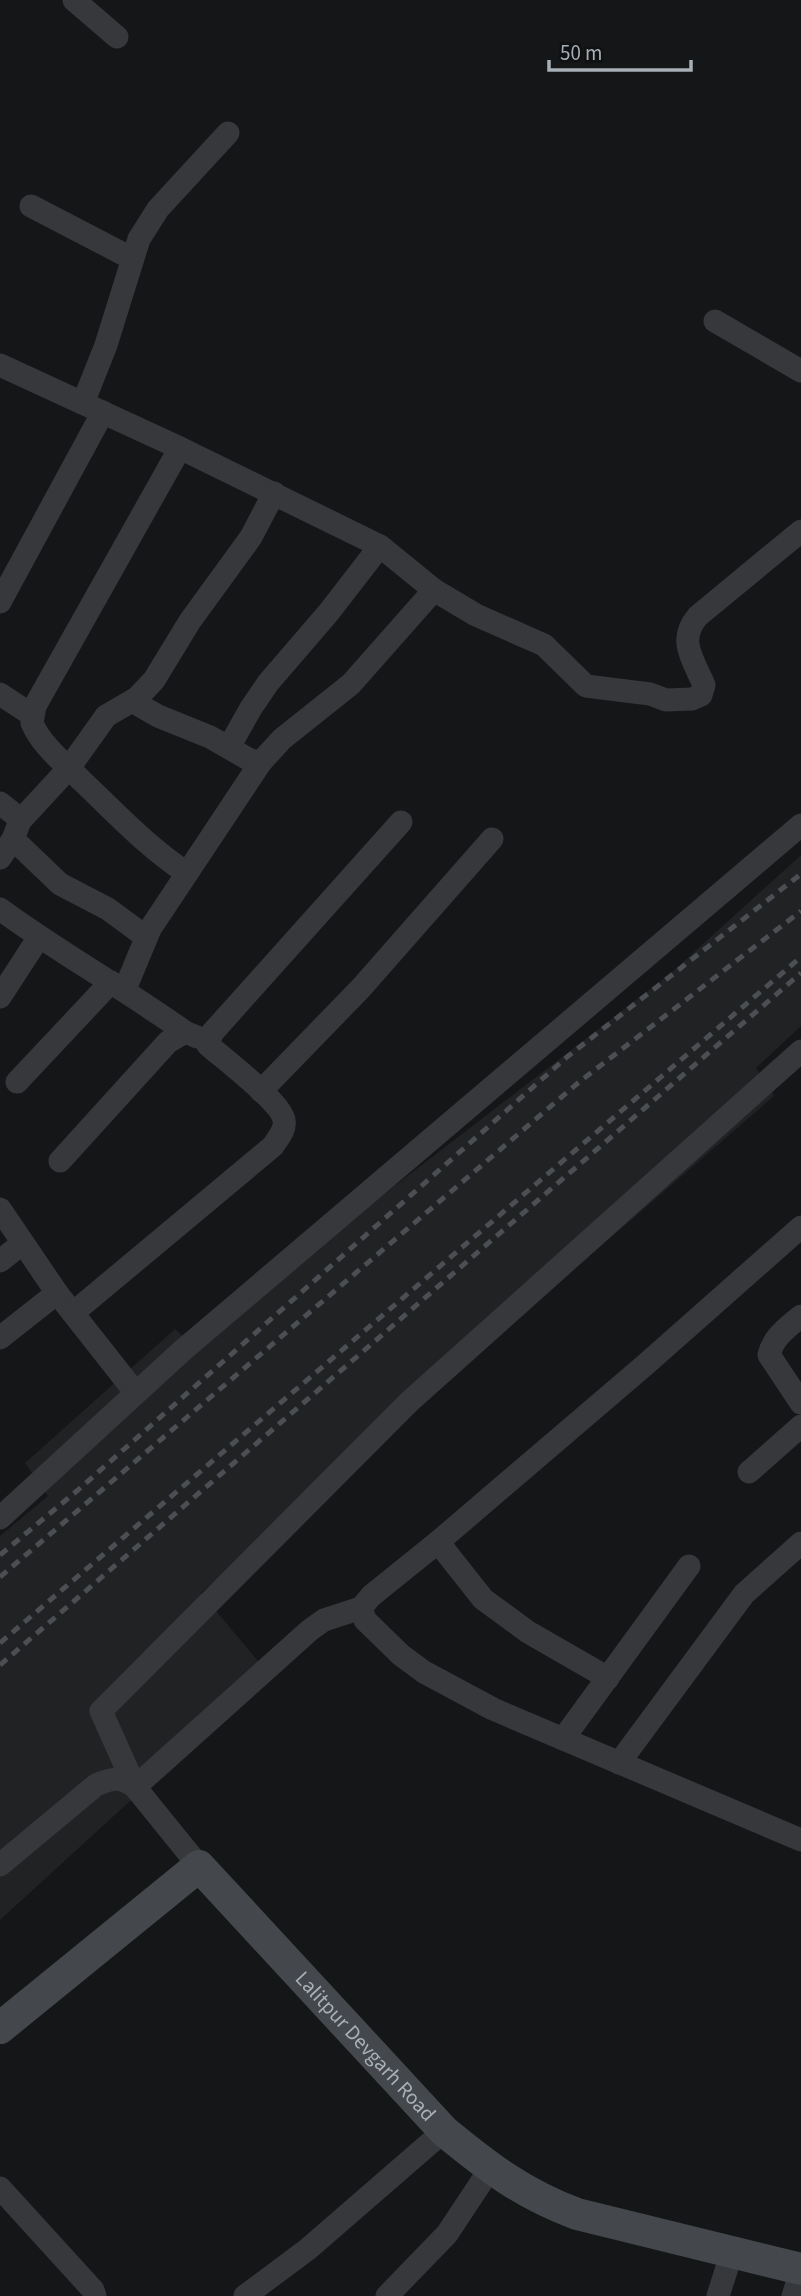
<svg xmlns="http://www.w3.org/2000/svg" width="801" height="2296" font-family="'Source Sans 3',sans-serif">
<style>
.built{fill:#212224}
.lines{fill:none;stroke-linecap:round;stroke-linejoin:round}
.minor{stroke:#36383c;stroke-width:23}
.secondary{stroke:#44484c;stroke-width:32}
.rail{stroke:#4b4f53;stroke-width:5;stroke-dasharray:9 7;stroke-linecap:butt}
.labels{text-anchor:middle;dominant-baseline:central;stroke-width:6;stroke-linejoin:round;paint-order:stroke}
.street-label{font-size:21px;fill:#a7afb7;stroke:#101112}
</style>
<rect width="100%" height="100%" fill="#151617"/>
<polygon class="built" points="801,855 801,1026 756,1068 774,1096 201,1593 269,1674 0,1920 0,1536 48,1496 25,1463 175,1329 191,1343 671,973"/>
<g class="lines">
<g class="minor">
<polyline points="74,0 117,37"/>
<polyline points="31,206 131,258"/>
<polyline points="715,321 801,371"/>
<path d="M0,365L180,448L380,546L434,590L476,615L544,645L586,686L650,694L666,700L692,699L701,695L704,685C693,659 677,640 698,616L801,531"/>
<polyline points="83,403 106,345 139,239 158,209 228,133"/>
<path d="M180,448L35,706L32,723C41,745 64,763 81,780C115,812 147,847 187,873"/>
<polyline points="0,602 103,412"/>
<polyline points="0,694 32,715"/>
<polyline points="132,701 158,716 210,737 250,760 261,762 282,739 351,684 434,590"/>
<polyline points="229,747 251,708 268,683 329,612 380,546"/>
<polyline points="0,803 14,814 20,821 13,839 0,858"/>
<polyline points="20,821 69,768 106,716 137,698 154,680 190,621 251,537 274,493"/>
<polyline points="13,839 60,884 108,909 146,937"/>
<path d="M0,909C60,953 125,989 185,1032"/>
<polyline points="125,989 150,929 261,762"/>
<polyline points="0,997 39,937"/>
<polyline points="17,1082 111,982"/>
<polyline points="261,1091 361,988 492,839"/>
<polyline points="60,1161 168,1042 185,1032 197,1037"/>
<polyline points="0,1209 57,1293 135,1392"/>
<polyline points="801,1227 645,1365 438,1542 371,1596 361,1608 365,1620 401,1655 424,1672 493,1709 801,1840"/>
<polyline points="0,1261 23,1243"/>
<path d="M73,1313L273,1146C278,1138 286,1130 284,1120C281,1102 224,1059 208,1045L212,1033L401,822"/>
<path d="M801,1316C788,1327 773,1337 769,1355L801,1403"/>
<polyline points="0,1338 57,1293"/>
<polyline points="749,1472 801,1426"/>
<polyline points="0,1518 183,1350 801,825"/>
<polyline points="438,1542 483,1599 528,1632 608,1678"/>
<polyline points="361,1608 324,1620 310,1630 135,1787 101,1711 409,1402 801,1051"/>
<polyline points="563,1739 689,1566"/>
<polyline points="619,1763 744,1594 801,1543"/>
<path d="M0,1865L96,1785C112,1778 120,1776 135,1787L199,1866"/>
<polyline points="0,2188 93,2290 95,2296"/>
<polyline points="245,2296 308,2249 444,2131"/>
<polyline points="387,2296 447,2234 490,2169"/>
<polyline points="718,2296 732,2252"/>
<polyline points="793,2296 801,2271"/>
</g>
<path class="secondary" id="s1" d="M0,2028L199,1866L444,2131C489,2168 523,2194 577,2214L801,2269"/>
<g class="rail">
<polyline points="0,1555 78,1490 567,1057 801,874"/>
<polyline points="0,1577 578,1083 801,911"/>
<polyline points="0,1643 801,957"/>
<polyline points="0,1665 801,973"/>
</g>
</g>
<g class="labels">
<g class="street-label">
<text stroke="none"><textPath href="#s1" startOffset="502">Lalitpur Devgarh Road</textPath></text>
</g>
</g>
<path d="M549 60v10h142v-10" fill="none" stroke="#a7afb7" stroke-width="3.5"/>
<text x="560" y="60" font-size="21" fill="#a7afb7" stroke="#101112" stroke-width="5" paint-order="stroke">50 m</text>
</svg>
